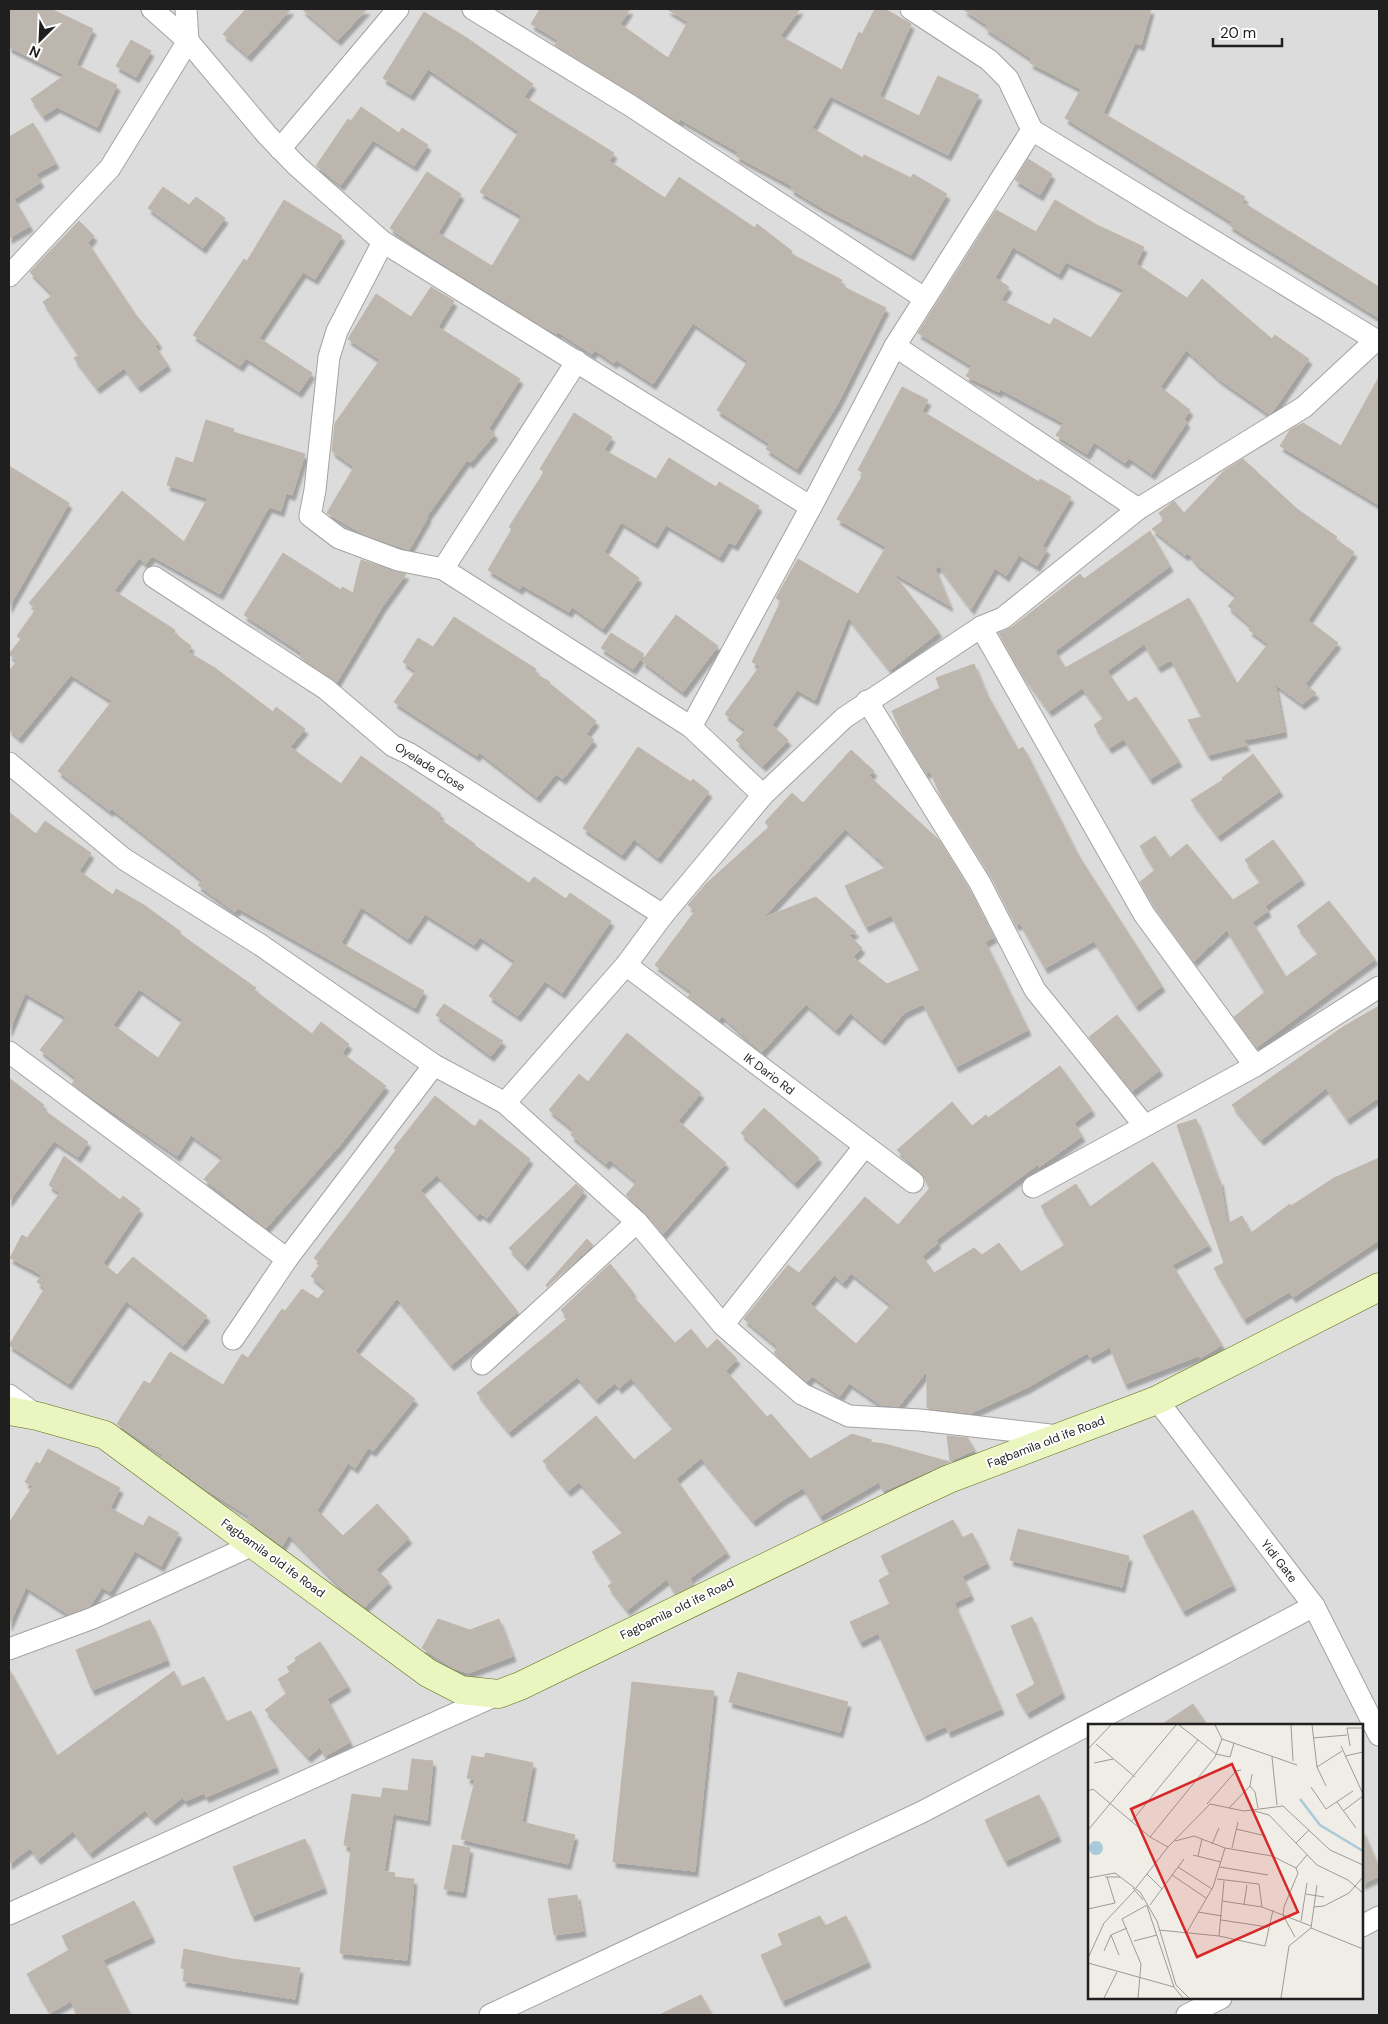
<svg xmlns="http://www.w3.org/2000/svg" width="1388" height="2024" font-family="'DM Sans',sans-serif">
<style>
.residential{fill:#dddcdc;fill-rule:evenodd}
.building{fill:#bcb6af;stroke:#c0b6aa;fill-rule:evenodd;filter:url(#shadow)}
.lines{fill:none;stroke-linecap:round;stroke-linejoin:round}
.street-casing{stroke:#a3a3a3;stroke-width:23}
.secondary-casing{stroke:#586f0e;stroke-width:29}
.street{stroke:#fff;stroke-width:21}
.secondary{stroke:#ebf5bf;stroke-width:28}
.labels{text-anchor:middle;dominant-baseline:central;stroke-width:4;stroke-linejoin:round;paint-order:stroke}
.street-label{font-size:12px;fill:#1f1f1f;stroke:#fff}
.inset-river{fill:none;stroke:#aac9d9;stroke-width:2.5}
.inset-road{fill:none;stroke:#9c9b96;stroke-width:1}
.view{fill:#d62828;fill-opacity:0.15;stroke:#d62828;stroke-width:2.5}
.inset-edge{fill:none;stroke:#1f1f1f;stroke-width:2.5}
</style>
<defs>
<filter id="shadow"><feDropShadow dx="3" dy="5.5" stdDeviation="1" flood-color="#0004"/></filter>
</defs>
<rect width="100%" height="100%" fill="#efede6"/>
<path class="residential" d="M9,9H1379V2015H9ZM1089,1725H1362V1998H1089Z"/>
<g class="building">
<polygon points="9,9 51,9 93,29 74,69 78,66 117,85 97,127 57,107 43,116 31,99 65,75 9,47"/>
<polygon points="246,9 291,9 248,56 223,34"/>
<polygon points="302,9 367,9 338,40"/>
<polygon points="540,9 630,9 620,24 668,58 688,22 667,9 800,9 780,36 842,70 859,32 862,34 875,9 885,9 911,24 880,94 881,97 919,116 938,76 979,95 948,155 830,96 812,128 863,158 864,155 911,178 913,174 947,194 911,255 824,209 791,189 792,186 736,156 738,152 680,119 679,122 674,119 555,45 558,40 531,24"/>
<polygon points="963,9 1151,9 1141,45 1135,43 1103,113 1245,197 1242,202 1379,287 1379,318 1259,244 1229,225 1232,222 1065,118 1081,89 1030,63 1032,59 985,28 987,25"/>
<polygon points="424,12 467,38 533,84 524,97 614,153 609,161 665,198 679,177 755,228 757,224 792,251 791,254 842,280 840,285 886,308 838,403 797,469 766,449 770,444 717,410 748,361 693,323 653,384 616,360 614,363 595,350 592,354 558,332 557,334 544,327 430,256 390,228 427,172 461,194 438,233 492,266 522,216 480,192 519,132 428,69 411,95 383,78"/>
<polygon points="131,40 151,51 136,77 116,66"/>
<polygon points="361,107 399,133 402,128 428,145 414,166 373,140 341,185 316,166 348,119 351,121"/>
<polygon points="33,123 56,163 36,174 41,182 14,199 30,226 9,238 9,137"/>
<polygon points="1028,159 1052,174 1040,195 1015,180"/>
<polygon points="163,187 189,205 196,197 225,218 203,248 148,208"/>
<polygon points="284,200 342,236 315,279 303,272 259,338 312,373 299,392 246,358 240,366 193,335 244,259 247,261"/>
<path d="M1055,200L1097,225L1144,247L1136,264L1187,298L1202,279L1272,339L1275,335L1309,359L1273,411L1269,414L1220,380L1186,350L1160,387L1190,410L1184,419L1187,422L1152,474L1129,458L1125,463L1094,442L1087,454L1056,435L1064,423L1000,389L999,392L966,376L972,366L918,333L996,210L1036,232ZM1013,247L1059,274L1066,262L1124,290L1091,338L1054,318L1050,325L1001,300L1009,287L995,278Z"/>
<polygon points="79,221 94,236 88,243 135,314 159,343 155,346 168,365 138,387 124,368 97,388 74,358 79,355 43,302 53,295 30,272"/>
<polygon points="431,287 454,301 438,327 520,379 489,428 495,434 470,463 467,460 427,516 428,517 409,550 363,534 327,513 354,467 332,451 335,423 380,360 348,339 376,294 411,317"/>
<polygon points="1379,377 1379,505 1280,446 1290,430 1303,423 1341,446"/>
<polygon points="902,387 928,400 922,411 1039,482 1040,479 1071,497 1042,546 1047,549 1037,566 1019,555 1006,576 995,568 971,609 939,566 935,569 950,606 892,572 939,632 890,670 848,617 815,700 797,690 772,725 788,740 763,766 736,740 746,730 725,714 760,666 752,662 781,601 776,598 798,559 858,594 886,547 837,519 864,473 858,470"/>
<polygon points="574,413 612,437 604,450 656,479 669,458 716,487 719,482 759,506 735,545 729,542 720,557 666,525 655,543 621,522 604,552 639,578 603,629 572,607 569,612 522,585 520,589 488,570 512,529 509,527 544,472 540,469"/>
<polygon points="206,420 234,429 233,432 305,454 292,495 286,493 281,511 269,507 220,594 152,556 146,564 139,558 114,591 175,630 174,633 191,646 188,652 215,668 273,712 276,707 305,729 290,747 341,784 361,756 441,814 438,818 475,844 474,845 529,883 534,877 566,899 570,893 611,921 562,993 545,981 518,1016 489,996 515,961 480,937 474,945 425,914 408,939 361,907 341,943 424,991 415,1008 238,908 235,912 198,885 202,880 112,809 110,811 58,771 112,701 71,675 19,738 9,729 9,671 17,661 9,654 21,639 17,636 36,609 29,603 122,491 184,542 208,498 167,485 176,457 193,463"/>
<polygon points="1243,459 1297,509 1337,537 1335,539 1354,552 1308,620 1338,643 1305,684 1316,693 1302,704 1275,684 1284,732 1243,740 1247,745 1208,755 1188,720 1202,717 1171,660 1158,667 1144,644 1107,671 1128,702 1136,697 1179,761 1150,779 1124,739 1109,748 1094,725 1104,718 1082,688 1049,711 1022,674 999,633 1011,628 1080,574 1084,579 1150,531 1170,566 1055,651 1065,668 1189,598 1237,684 1268,644 1249,630 1252,627 1228,606 1237,596 1197,564 1188,553 1185,555 1152,529 1164,520 1159,513 1174,501 1184,513 1224,471"/>
<polygon points="9,466 69,503 9,607"/>
<polygon points="283,553 341,590 342,587 353,593 361,560 406,574 382,607 337,682 300,657 302,653 244,615"/>
<polygon points="676,615 718,646 683,692 642,661"/>
<polygon points="454,617 536,669 534,673 550,682 549,683 596,721 586,734 594,740 563,779 556,774 537,797 479,752 477,756 394,702 416,671 403,662 418,638 433,647"/>
<polygon points="611,633 644,654 633,669 601,648"/>
<polygon points="974,664 985,691 1018,750 1023,747 1078,855 1162,986 1136,1006 1094,941 1045,968 1020,923 1016,925 991,876 942,798 930,771 926,773 903,735 892,711 940,688 936,678"/>
<polygon points="638,747 691,782 693,779 709,792 658,858 634,839 622,855 583,828"/>
<path d="M851,750L874,771L869,776L939,840L969,889L994,937L985,942L1028,1030L956,1067L923,1004L904,1013L882,1040L850,1013L836,1030L806,1004L762,1052L722,1016L719,1020L688,997L692,992L655,965L695,911L688,905L706,884L769,827L765,822L792,793L803,803ZM845,829L887,867L845,886L866,927L891,915L920,970L887,984L853,957L862,948L849,935L856,932L816,897L763,918Z"/>
<polygon points="1253,754 1280,791 1218,836 1191,800 1223,780 1222,778"/>
<path d="M9,812L36,834L45,821L91,853L79,871L113,895L116,889L144,905L181,932L180,934L256,988L254,990L312,1034L321,1022L349,1044L342,1053L386,1086L340,1145L266,1228L204,1179L223,1158L191,1135L177,1156L72,1084L76,1078L40,1050L66,1017L25,993L9,1031ZM139,989L183,1020L158,1058L113,1025Z"/>
<polygon points="1155,836 1170,858 1187,844 1233,900 1261,882 1245,860 1273,840 1302,879 1265,906 1268,911 1252,922 1286,977 1319,953 1297,926 1329,901 1375,959 1257,1047 1234,1017 1265,992 1227,930 1194,961 1155,907 1140,882 1155,870 1140,846"/>
<polygon points="444,1004 503,1041 491,1056 436,1015"/>
<polygon points="1379,1006 1379,1097 1347,1119 1326,1088 1261,1140 1232,1105 1343,1027"/>
<polygon points="1117,1015 1160,1070 1132,1091 1089,1037"/>
<polygon points="627,1033 701,1093 678,1121 726,1163 663,1234 647,1214 626,1195 637,1182 610,1160 606,1164 571,1135 574,1130 549,1110 579,1074 588,1082"/>
<path d="M1060,1066L1092,1110L1074,1123L1082,1136L1039,1167L1037,1165L936,1240L938,1243L922,1256L934,1273L974,1248L982,1255L999,1243L1021,1272L1065,1245L1041,1206L1076,1184L1090,1207L1153,1162L1209,1245L1172,1265L1222,1345L1200,1358L1198,1356L1125,1384L1110,1347L1090,1358L1087,1353L1028,1387L971,1413L927,1408V1371L899,1406L881,1405L849,1383L840,1396L812,1376L807,1382L774,1353L778,1347L744,1319L788,1265L799,1273L865,1197L898,1225L930,1188L921,1172L897,1150L952,1102L972,1126L986,1115L988,1118ZM851,1273L891,1305L856,1344L810,1304L834,1275L843,1283Z"/>
<polygon points="9,1078 44,1105 41,1108 88,1142 78,1157 54,1141 9,1201"/>
<polygon points="435,1096 475,1127 480,1119 530,1159 487,1218 480,1213 477,1216 437,1175 420,1190 518,1312 451,1365 397,1298 355,1351 415,1399 373,1451 368,1448 355,1468 348,1463 317,1510 343,1536 377,1504 409,1538 376,1569 389,1582 365,1607 349,1596 289,1535 282,1546 247,1520 249,1516 205,1489 162,1457 163,1455 117,1424 144,1381 150,1384 170,1352 223,1385 242,1354 248,1358 282,1309 285,1311 302,1289 318,1299 326,1289 311,1276 321,1263 314,1258 362,1196 396,1150 394,1148"/>
<polygon points="764,1108 819,1158 795,1183 741,1133"/>
<polygon points="1196,1119 1218,1180 1220,1180 1227,1224 1242,1216 1251,1233 1290,1204 1291,1206 1334,1178 1379,1158 1379,1240 1293,1297 1289,1292 1244,1319 1214,1268 1224,1263 1177,1125"/>
<polygon points="64,1156 120,1200 123,1196 140,1209 103,1263 117,1275 133,1257 207,1316 183,1346 126,1301 69,1384 9,1345 45,1288 37,1282 42,1275 10,1258 22,1235 27,1238 60,1193 49,1185"/>
<polygon points="576,1184 584,1191 525,1265 509,1248"/>
<polygon points="587,1239 593,1245 547,1287 546,1285"/>
<polygon points="610,1264 633,1292 631,1294 675,1343 691,1329 707,1349 717,1339 737,1359 726,1371 767,1417 771,1414 810,1459 852,1434 872,1440 870,1442 885,1444 950,1462 883,1491 879,1482 820,1516 803,1488 784,1499 753,1521 701,1458 676,1479 727,1552 690,1578 693,1585 675,1594 667,1579 627,1610 608,1586 613,1582 592,1552 624,1532 579,1482 568,1491 543,1461 596,1416 634,1460 674,1428 631,1378 619,1388 615,1383 596,1399 577,1377 509,1432 477,1393 568,1318 561,1310"/>
<polygon points="947,1436 968,1438 974,1450 950,1461"/>
<polygon points="48,1449 120,1488 110,1508 143,1526 149,1516 179,1533 161,1566 135,1551 110,1592 102,1587 90,1606 68,1614 26,1587 9,1625 9,1523 33,1486 25,1482 36,1462 40,1464"/>
<polygon points="1193,1510 1233,1585 1183,1611 1143,1536"/>
<polygon points="953,1520 962,1538 972,1533 987,1563 962,1576 971,1595 954,1603 1001,1709 948,1732 946,1726 924,1736 878,1633 860,1642 850,1622 890,1604 879,1580 890,1574 881,1556"/>
<polygon points="1018,1529 1129,1556 1122,1587 1010,1560"/>
<polygon points="1032,1617 1062,1693 1027,1713 1016,1695 1035,1684 1011,1626"/>
<polygon points="438,1619 470,1630 499,1619 513,1656 468,1673 453,1668 422,1648"/>
<polygon points="150,1620 167,1660 92,1690 76,1650"/>
<polygon points="320,1642 348,1686 327,1699 350,1742 325,1756 320,1747 308,1757 265,1710 287,1693 278,1679 290,1672 287,1667 296,1661 295,1658"/>
<polygon points="9,1669 57,1756 174,1671 181,1687 204,1677 226,1722 251,1711 276,1767 206,1797 204,1793 185,1801 183,1797 153,1820 145,1810 90,1853 73,1831 38,1859 30,1848 9,1864"/>
<polygon points="738,1672 848,1702 840,1732 729,1702"/>
<polygon points="632,1682 714,1691 695,1871 613,1862"/>
<polygon points="1193,1704 1207,1725 1161,1725"/>
<polygon points="486,1753 533,1763 522,1822 575,1835 568,1864 461,1839 475,1780 467,1778 472,1756 484,1758"/>
<polygon points="412,1759 433,1761 427,1820 393,1814 384,1872 395,1873 394,1877 414,1879 407,1960 340,1953 351,1847 344,1845 352,1794 381,1798 383,1788 408,1791"/>
<polygon points="1039,1795 1058,1836 1005,1861 985,1820"/>
<polygon points="1362,1830 1379,1868 1379,1876 1362,1884"/>
<polygon points="305,1839 324,1888 252,1916 233,1867"/>
<polygon points="453,1845 470,1848 463,1892 444,1889"/>
<polygon points="577,1895 583,1931 554,1935 548,1899"/>
<polygon points="134,1901 152,1937 103,1960 130,2015 77,2015 71,2001 50,2013 27,1974 69,1950 62,1936"/>
<polygon points="820,1916 825,1926 846,1916 868,1962 782,2001 761,1955 783,1945 778,1934"/>
<polygon points="184,1949 232,1959 300,1968 295,1999 183,1981 185,1969 181,1968"/>
<polygon points="701,1995 712,2015 659,2015"/>
</g>
<g class="lines">
<defs>
<g id="street">
<polyline points="152,9 188,41 267,135 297,166 383,242 811,507"/>
<polyline points="473,9 631,106 924,298"/>
<polyline points="911,9 989,60 1008,79 1032,130 1379,342"/>
<polyline points="280,149 398,9"/>
<polyline points="383,242 337,331 329,357 315,490 310,516 339,538 398,560 443,569 691,727 763,795"/>
<polyline points="9,276 110,168 188,41 186,9"/>
<polyline points="895,346 1138,509"/>
<polyline points="443,569 577,361"/>
<polyline points="154,577 326,689 393,746 410,754 663,915"/>
<polyline points="981,627 1144,914 1255,1066"/>
<polyline points="867,701 980,883 1035,990 1144,1125"/>
<polyline points="691,727 811,507 895,346 1032,130"/>
<polyline points="9,763 124,859 259,944 434,1065 505,1103 637,1222 723,1325 802,1394 849,1416 920,1420 1059,1436"/>
<polyline points="626,965 913,1182"/>
<polyline points="9,1052 287,1259"/>
<polyline points="505,1103 626,965 663,915 763,795 844,718 981,627 1003,618 1138,509 1304,407 1376,340"/>
<polyline points="1033,1187 1255,1066 1379,987"/>
<polyline points="723,1325 864,1147"/>
<polyline points="233,1339 287,1259 434,1065"/>
<polyline points="482,1364 637,1222"/>
<polyline points="9,1395 35,1414"/>
<polyline points="1157,1400 1314,1606 1379,1735"/>
<polyline points="9,1649 93,1618 255,1544"/>
<polyline points="9,1914 499,1694"/>
<polyline points="1362,1926 1379,1917"/>
<polyline points="490,2015 922,1812 1314,1606"/>
<polyline points="1187,2015 1221,1998"/>
</g>
<polyline id="secondary" points="9,1411 37,1416 105,1435 428,1673 461,1690 499,1694 520,1686 904,1500 949,1479 1157,1400 1379,1287"/>
</defs>
<use href="#street" class="street-casing"/>
<use href="#secondary" class="secondary-casing"/>
<use href="#street" class="street"/>
<use href="#secondary" class="secondary"/>
</g>
<g class="labels">
<g class="street-label">
<text transform="translate(430 767) rotate(32)">Oyelade Close</text>
<text transform="translate(769 1074) rotate(37)">IK Dario Rd</text>
<text transform="translate(1046 1442) rotate(-21)">Fagbamila old ife Road</text>
<text transform="translate(273 1558) rotate(36)">Fagbamila old ife Road</text>
<text transform="translate(1279 1561) rotate(52)">Yidi Gate</text>
<text transform="translate(677 1609) rotate(-26)">Fagbamila old ife Road</text>
</g>
</g>
<g transform="translate(1088 1724)">
<rect width="275" height="275" fill="#efede6"/>
<path d="M1 124a7 7 0 1 1 14 0a7 7 0 1 1-14 0Z" fill="#aac9d9"/>
<path class="inset-river" d="M212,75L232,101L275,127"/>
<path class="inset-road" d="M91,1L128,30L142,33L146,19M203,1L205,37M224,1L229,43L238,62M225,14L259,11M134,15L209,41M8,20L47,53M253,22L275,70M262,22L259,4H275M0,25L23,1M257,32L275,28M184,33L189,81M6,39L25,35M229,43L254,27M164,50L162,62L167,68L170,84M223,63L238,85L265,67M0,67L5,65L62,113L80,123M249,78L268,104M119,80L148,47L153,46M141,84L162,62M163,86L181,91L229,141L260,156L275,169M255,87L275,72M43,98L110,16M148,105L178,112M0,106L88,1M62,113L127,33L134,15L127,1M87,117L106,112L137,124L184,132L208,144M208,119L221,106M124,120L131,104M144,124L150,98M105,131L133,138M110,132L114,115M90,143L124,165M132,143L180,151M59,150L74,165M84,151L118,174M17,153H32M0,154L27,149L52,168L69,197L88,261L101,274M129,155L171,160L174,183M45,164L55,176M48,164L80,123L122,80L156,87L195,82L242,126L275,141M218,170L236,173M134,177L174,183L223,202M156,180L159,161M62,181L96,135M59,182L86,263L95,274M226,183L236,182L261,169L275,153M0,185L27,179L19,153M110,188L134,192M133,196L180,203M213,197L219,159M223,204L275,225M71,206L131,212L177,222L185,186M99,208L125,163L137,124M23,211L31,231M131,212L136,157M207,213L195,191L196,183L210,149L208,144L219,131M46,217L69,211M16,227L23,211L39,204M1,232L16,199L47,166M0,239L86,263M16,274L29,248M50,274L53,240L34,195L59,181M193,274L201,222L223,204L229,161"/>
<path class="view" d="M144,40L210,188L109,233L43,85Z"/>
<rect width="275" height="275" class="inset-edge"/>
</g>
<rect width="1388" height="2024" fill="none" stroke="#1f1f1f" stroke-width="20"/>
<g transform="translate(40 40) rotate(204)" stroke="#ffffff" stroke-width="4" paint-order="stroke">
<path d="M0-4L9 19L0 12L-9 19Z" fill="#1f1f1f"/>
<text y="-8" font-size="14" font-weight="bold" text-anchor="middle" fill="#1f1f1f">N</text>
</g>
<path d="M1213 38v8h69v-8" fill="none" stroke="#1f1f1f" stroke-width="2.5"/>
<text x="1220" y="38" font-size="15" fill="#1f1f1f" stroke="#ffffff" stroke-width="4" paint-order="stroke">20 m</text>
</svg>
